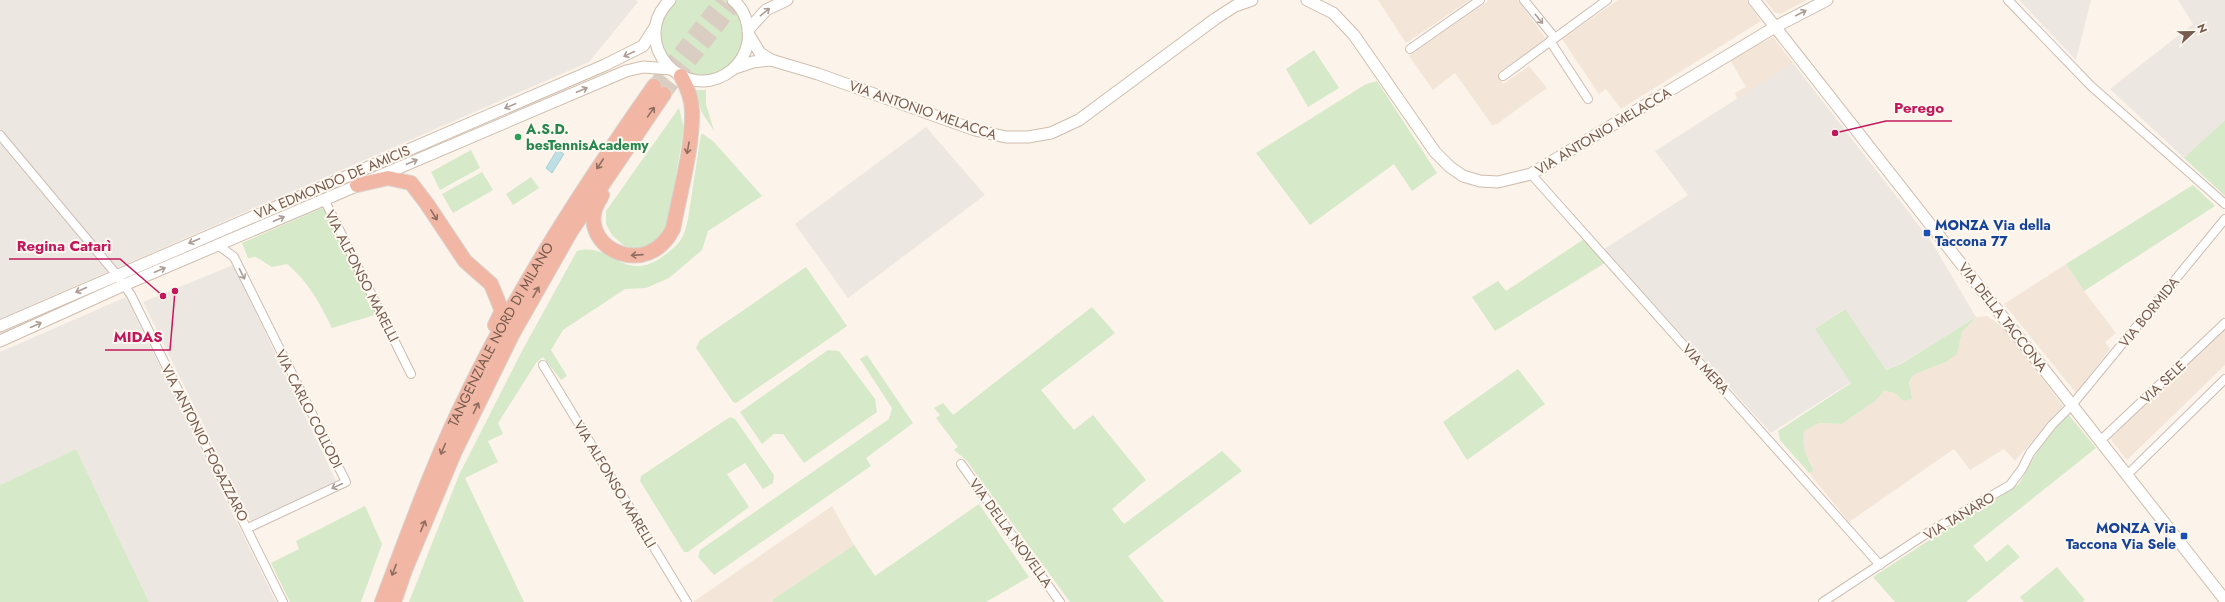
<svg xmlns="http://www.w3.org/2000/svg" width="2225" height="602" font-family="Jost,sans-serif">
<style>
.residential{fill:#f3e6d8}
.industrial{fill:#ede7e2}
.green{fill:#d6e9c8}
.water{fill:#bee0e5;stroke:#a5cfd6}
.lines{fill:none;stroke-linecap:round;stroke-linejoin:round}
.highway-tunnel{stroke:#dacec3;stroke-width:14;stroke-dasharray:14 7;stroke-linecap:butt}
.street-casing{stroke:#cebcb0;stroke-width:10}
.secondary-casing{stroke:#d0bdad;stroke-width:13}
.highway-casing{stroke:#d9d1cd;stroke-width:16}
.street{stroke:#fff;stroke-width:8}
.secondary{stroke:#fff;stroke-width:11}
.highway{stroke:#f2b7a4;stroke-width:14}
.oneway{stroke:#ad9d95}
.oneway2{stroke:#8f6d5f}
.leisure-dot{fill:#2e9e5b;stroke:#fef8f0;stroke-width:1.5}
.transit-dot{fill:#1a4fb4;stroke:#fef8f0;stroke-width:1.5}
.labels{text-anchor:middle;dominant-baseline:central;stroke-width:4;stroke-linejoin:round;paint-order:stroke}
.street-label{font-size:14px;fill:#765b4e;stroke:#fef8f0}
.leisure-label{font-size:14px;font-weight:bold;fill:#27864d;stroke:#fef8f0;text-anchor:start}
.transit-label{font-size:14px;font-weight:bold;fill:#164399;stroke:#fef8f0;text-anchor:start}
.leader{fill:none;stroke:#c2185b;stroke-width:1.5}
.callout-dot{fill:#c2185b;stroke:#fef8f0;stroke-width:1.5}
.callout-label{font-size:15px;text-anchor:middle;font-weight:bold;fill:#c2185b;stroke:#fef8f0;stroke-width:4;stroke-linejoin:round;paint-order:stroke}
</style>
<rect width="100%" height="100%" fill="#fcf4ea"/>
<g class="residential">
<polygon points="1378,0 1470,0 1406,43"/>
<polygon points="1489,0 1518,0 1546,39 1498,73 1503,84 1529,66 1547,88 1497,124 1492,125 1455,73 1433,90 1409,56"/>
<polygon points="1618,0 1746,0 1761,21 1621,109 1606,89 1599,94 1562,39"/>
<polygon points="1765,0 1807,0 1780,14 1774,12"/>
<polygon points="1773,37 1793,63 1737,99 1735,93 1746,87 1730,60"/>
<polygon points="2066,264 2084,291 2116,333 2105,342 2110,349 2076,393 2004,304"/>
<polygon points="1987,316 2004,328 2063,406 2015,461 2004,449 1970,470 1954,449 1849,522 1809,473 1814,471 1806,455 1802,441 1804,431 1819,423 1842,424 1875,401 1884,391 1895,393 1903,401 1913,375 1946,362 1957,353 1962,332 1976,317"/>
<polygon points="2225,327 2225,365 2127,460 2110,439"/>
<polygon points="832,506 854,545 772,600 773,602 693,602"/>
</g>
<g class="industrial">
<polygon points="0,0 636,0 638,2 589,62 0,319"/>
<polygon points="2019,0 2091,0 2076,60"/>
<polygon points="2178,0 2225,0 2225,120 2184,158 2110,89 2193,24"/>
<polygon points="1793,63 1931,241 1976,317 1900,364 1886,370 1844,309 1815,329 1851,382 1771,433 1604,249 1688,195 1655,151"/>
<polygon points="926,127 985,195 848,298 795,224"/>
<polygon points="233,265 336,481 251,522 143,302"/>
<polygon points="126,297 276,602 149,602 76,449 0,485 0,352"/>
</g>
<g class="green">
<path d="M677,0H727C772,38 717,102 676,66C673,64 668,61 666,58C664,54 663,48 661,44C655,28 665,10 677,0Z"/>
<polygon points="1314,50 1339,88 1308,107 1286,69"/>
<polygon points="1377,81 1437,173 1412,191 1394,164 1310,225 1256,153 1366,84"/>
<polygon points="696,90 706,90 706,104 714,131 701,111"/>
<polygon points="679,108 684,128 668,224 657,244 634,249 623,245 612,235 606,224 606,211"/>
<polygon points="2225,120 2225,196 2184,158"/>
<path d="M701,134H703L714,142L762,196L708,231L702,250L669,278L646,288L625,289L563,330L551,350L567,376L561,380L543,357L536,363L498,423L503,434L488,441L498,462L465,478L524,602H409L459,475L522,351L577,251C613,241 623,287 666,254C681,243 684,237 688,219Z"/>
<polygon points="471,150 480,168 440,190 431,172"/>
<polygon points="482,172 493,190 453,213 442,194"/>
<polygon points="531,177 539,188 513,205 506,194"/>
<polygon points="2193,185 2215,206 2084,291 2066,264"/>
<path d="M322,208L326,210L371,299L367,301L371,309L376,307L378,314L332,328C320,304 309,282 287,264L272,267L256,257L248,258L242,243Z"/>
<polygon points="1584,239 1605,263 1495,331 1472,297 1498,281 1506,291"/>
<polygon points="806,267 847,326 736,403 733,402 696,348 700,340"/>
<polygon points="1092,307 1115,333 1041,390 1074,430 1093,415 1146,480 1112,509 1124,524 1222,451 1242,471 1128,556 1164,602 1070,602 966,460 954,450 958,447 936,418 940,415 934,408 943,403 953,415"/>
<path d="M1845,309L1886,370L1901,364L1976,317L1962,332L1957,354L1946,362L1913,375L1909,383L1912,399L1903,401L1895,393L1884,391L1875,401L1842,424L1819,423L1804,431C1801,446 1807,458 1814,471L1809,473L1780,440L1778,431L1851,383L1815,329Z"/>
<polygon points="828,350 839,351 875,399 877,412 804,463 783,434 774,434 762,444 740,412"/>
<polygon points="867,355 913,423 866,458 871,466 714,575 698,557 700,550 889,419 892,408 860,359"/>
<polygon points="1518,369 1545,404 1467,460 1443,422"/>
<polygon points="2068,414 2096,448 1973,546 1987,562 2008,544 2020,557 1966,602 1895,602 1873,577 1966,516 2019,484 2041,445"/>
<polygon points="730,417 735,419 774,475 773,483 763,489 745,463 727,474 749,507 688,552 684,552 640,481 641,476"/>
<polygon points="76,449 149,602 0,602 0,485"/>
<polygon points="979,504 1029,577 986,602 773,602 772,600 854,545 875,576"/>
<polygon points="365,506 382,544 361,602 290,602 271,563 299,549 296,541"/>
<polygon points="2057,567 2085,600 2082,602 2024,602 2020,597"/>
</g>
<polygon class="water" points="557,150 564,154 552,173 546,168"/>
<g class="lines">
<g class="highway-tunnel">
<polyline points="654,86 722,0"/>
<polyline points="664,94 738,0"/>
</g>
<defs>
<g id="street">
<polyline points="1524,0 1555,38"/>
<polyline points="2008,0 2091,86 2225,204"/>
<polyline points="1550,41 1588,99"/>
<polyline points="1410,49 1480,0"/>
<polyline points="1503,76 1607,0"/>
<polyline points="0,135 116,274 131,295 283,602"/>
<polyline points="1531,174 1880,565"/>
<polyline points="324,199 411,374"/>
<polyline points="218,245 234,257 346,482 248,528"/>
<polyline points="543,365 687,602"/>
<polyline points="2100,441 2225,323"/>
<polyline points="961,464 1060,602"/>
<polyline points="2127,475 2225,379"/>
<polyline points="1823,602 1929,532 2010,485 2022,469 2030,453 2052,425 2072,405 2225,219"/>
</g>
<g id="secondary">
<path d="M670,0C627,42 685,107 732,70C740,63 746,53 748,42C750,26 745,10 733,0"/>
<polyline points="1307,0 1333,13 1354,35 1435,152 1450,167 1463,176 1480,181 1498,182 1531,174 1775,27 1827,0"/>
<polyline points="1754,0 2225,600"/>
<polyline points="748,30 766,10 787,0"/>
<polyline points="749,35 760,53 771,60 818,74 975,130 1006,137 1028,137 1051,133 1079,120 1215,19 1235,6 1252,0"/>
<polyline points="735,68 753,62 771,60"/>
<polyline points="0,326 605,65 643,46 655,27"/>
<polyline points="0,341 124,285 626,71 643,67 671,69"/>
</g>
<g id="highway">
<polyline points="357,185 388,178 411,183 427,204 465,261 491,284 502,311 495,325"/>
<path d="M602,195C600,199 597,204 595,209C583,250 648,279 673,229C680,192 693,147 692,111C692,98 687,87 681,76"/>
<path id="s1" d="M382,602C409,531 435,458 469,390C521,283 586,183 654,86"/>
<polyline points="394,602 405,570 455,451 513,333 571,231 664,94"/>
</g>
</defs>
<use href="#street" class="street-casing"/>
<use href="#secondary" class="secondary-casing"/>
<use href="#highway" class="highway-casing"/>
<use href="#street" class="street"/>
<use href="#secondary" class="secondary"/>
<use href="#highway" class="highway"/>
</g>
<defs><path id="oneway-shaft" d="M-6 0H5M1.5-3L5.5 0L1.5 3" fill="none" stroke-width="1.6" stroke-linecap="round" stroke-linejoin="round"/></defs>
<g class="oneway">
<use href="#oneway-shaft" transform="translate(765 12) rotate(-39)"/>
<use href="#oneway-shaft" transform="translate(1801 13) rotate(-27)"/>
<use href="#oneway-shaft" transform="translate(1539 19) rotate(51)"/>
<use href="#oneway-shaft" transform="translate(629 54) rotate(155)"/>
<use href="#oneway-shaft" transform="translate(582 90) rotate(-23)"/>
<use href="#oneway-shaft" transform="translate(510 106) rotate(157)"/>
<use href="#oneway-shaft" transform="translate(412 162) rotate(-23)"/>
<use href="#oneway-shaft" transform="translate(279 219) rotate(-23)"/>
<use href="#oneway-shaft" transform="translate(194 241) rotate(157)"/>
<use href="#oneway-shaft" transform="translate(160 270) rotate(-23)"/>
<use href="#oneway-shaft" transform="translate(242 274) rotate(63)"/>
<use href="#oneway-shaft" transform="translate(81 290) rotate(156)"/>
<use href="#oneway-shaft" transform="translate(36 325) rotate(-24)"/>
<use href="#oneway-shaft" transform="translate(337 486) rotate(155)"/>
</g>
<g class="oneway2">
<use href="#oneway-shaft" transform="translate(651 112) rotate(-55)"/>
<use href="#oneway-shaft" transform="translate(688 148) rotate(100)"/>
<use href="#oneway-shaft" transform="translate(600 164) rotate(123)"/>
<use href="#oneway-shaft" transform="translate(434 215) rotate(58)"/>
<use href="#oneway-shaft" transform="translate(637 255) rotate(176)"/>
<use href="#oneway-shaft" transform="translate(536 292) rotate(-61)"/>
<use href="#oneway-shaft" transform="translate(476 408) rotate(-64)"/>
<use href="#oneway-shaft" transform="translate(443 449) rotate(114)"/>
<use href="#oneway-shaft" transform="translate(423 526) rotate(-67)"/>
<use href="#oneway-shaft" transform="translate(394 570) rotate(111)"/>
</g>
<circle class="leisure-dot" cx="518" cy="137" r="4"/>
<g class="transit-dot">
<rect x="1923" y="229" width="8" height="8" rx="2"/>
<rect x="2180" y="532" width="8" height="8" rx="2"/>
</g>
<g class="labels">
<g class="street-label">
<text transform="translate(923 110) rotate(19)">VIA ANTONIO MELACCA</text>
<text transform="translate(1603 131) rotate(-31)">VIA ANTONIO MELACCA</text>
<text transform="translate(332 182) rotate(-23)">VIA EDMONDO DE AMICIS</text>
<text transform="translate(362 276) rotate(63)">VIA ALFONSO MARELLI</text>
<text transform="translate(2149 312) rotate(-51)">VIA BORMIDA</text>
<text transform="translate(2003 317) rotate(52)">VIA DELLA TACCONA</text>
<text stroke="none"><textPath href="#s1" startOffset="293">TANGENZIALE NORD DI MILANO</textPath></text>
<text transform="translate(1706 369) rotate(48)">VIA MERA</text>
<text transform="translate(2163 382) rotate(-43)">VIA SELE</text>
<text transform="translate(309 409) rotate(63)">VIA CARLO COLLODI</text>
<text transform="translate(205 443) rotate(63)">VIA ANTONIO FOGAZZARO</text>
<text transform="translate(615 484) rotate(59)">VIA ALFONSO MARELLI</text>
<text transform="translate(1959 516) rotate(-31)">VIA TANARO</text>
<text transform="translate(1011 533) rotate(54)">VIA DELLA NOVELLA</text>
</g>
<g class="leisure-label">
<text x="526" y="129">A.S.D.<tspan x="526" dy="16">besTennisAcademy</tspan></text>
</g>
<g class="transit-label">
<text x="1935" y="225">MONZA Via della<tspan x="1935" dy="16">Taccona 77</tspan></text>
<text x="2176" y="528" text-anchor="end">MONZA Via<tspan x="2176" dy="16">Taccona Via Sele</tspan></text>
</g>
</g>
<path class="leader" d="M1835 133L1886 121H1952M163 296L120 259H9M175 291L170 350H105"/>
<g class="callout-dot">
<circle cx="1835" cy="133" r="4"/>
<circle cx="163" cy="296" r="4"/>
<circle cx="175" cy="291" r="4"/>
</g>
<g class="callout-label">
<text x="1919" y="113">Perego</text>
<text x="64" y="251">Regina Catarì</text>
<text x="138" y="342">MIDAS</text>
</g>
<g transform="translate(2193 32) rotate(68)" stroke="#fef8f0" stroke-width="3" paint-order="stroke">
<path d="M0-3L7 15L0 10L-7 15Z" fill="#765b4e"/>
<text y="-6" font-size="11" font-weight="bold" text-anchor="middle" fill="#765b4e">N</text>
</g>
</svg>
